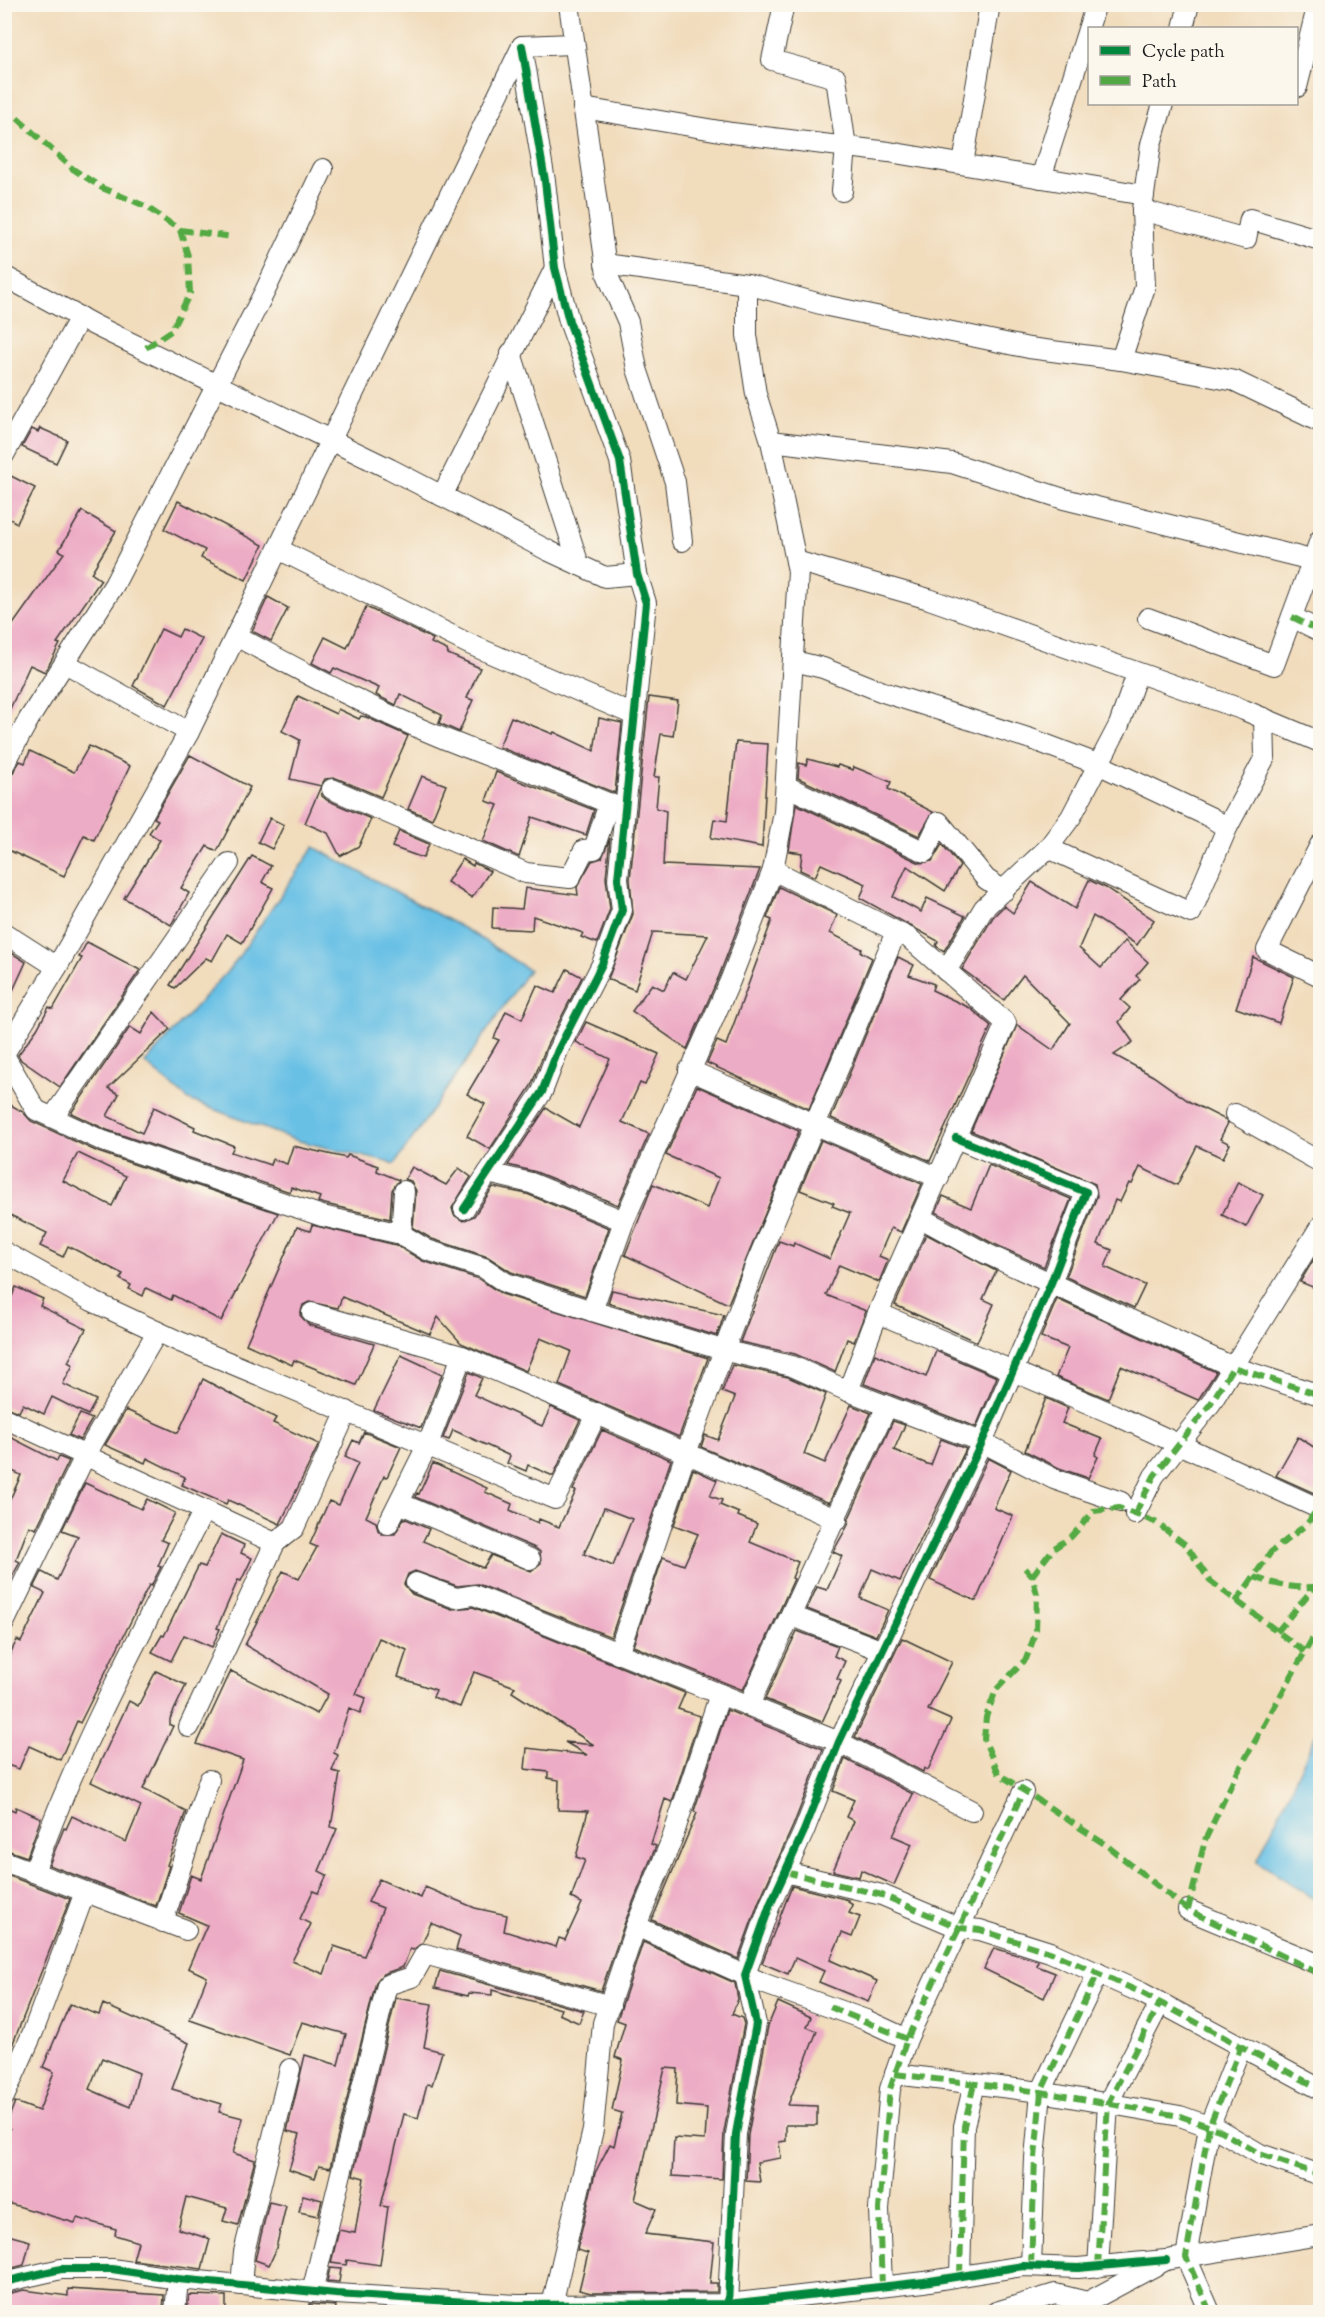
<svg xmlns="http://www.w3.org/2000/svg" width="1325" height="2317" font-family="'Sorts Mill Goudy',serif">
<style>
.water{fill:#67c0e5;stroke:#426e80;stroke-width:1.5}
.building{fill:#edacc5;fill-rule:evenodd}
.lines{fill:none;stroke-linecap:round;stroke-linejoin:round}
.minor-casing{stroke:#3c3934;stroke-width:22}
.minor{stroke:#fff;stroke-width:20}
.quiet{stroke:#52a943;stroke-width:6;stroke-dasharray:12 6;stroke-linecap:butt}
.cycleway-casing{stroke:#fbf7ec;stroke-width:11}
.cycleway{stroke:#00873e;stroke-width:8}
</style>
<rect width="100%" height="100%" fill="#fbf7ec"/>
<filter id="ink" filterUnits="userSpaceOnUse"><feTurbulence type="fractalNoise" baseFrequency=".0167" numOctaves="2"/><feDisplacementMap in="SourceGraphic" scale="12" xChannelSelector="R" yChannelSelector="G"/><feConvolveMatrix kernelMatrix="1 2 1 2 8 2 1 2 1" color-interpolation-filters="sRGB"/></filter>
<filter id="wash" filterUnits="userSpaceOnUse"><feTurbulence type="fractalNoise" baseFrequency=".008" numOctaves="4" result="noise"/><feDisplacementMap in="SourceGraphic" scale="24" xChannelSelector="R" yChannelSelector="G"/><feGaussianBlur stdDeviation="1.35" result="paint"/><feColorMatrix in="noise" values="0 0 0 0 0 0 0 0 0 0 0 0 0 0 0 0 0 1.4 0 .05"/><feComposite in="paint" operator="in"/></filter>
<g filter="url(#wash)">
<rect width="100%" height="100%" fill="#f1dcbc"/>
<g class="water">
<polygon points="314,847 472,933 529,970 395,1164 295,1140 189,1100 145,1063 233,965"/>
<polygon points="1320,1726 1320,1903 1257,1861"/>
</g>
<g id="blocks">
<g class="building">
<polygon points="40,428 67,440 56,463 22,447 32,429 38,432"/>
<polygon points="11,476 35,488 17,523 4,516 4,488"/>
<polygon points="178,501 263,545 246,580 201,558 205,550 164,529"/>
<polygon points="82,511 116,531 91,573 101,580 57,643 60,644 45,672 30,665 4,722 4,637 64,553 59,550"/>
<polygon points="268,597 288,608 271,641 252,631"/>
<polygon points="366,607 433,639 431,643 447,650 448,654 480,668 467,698 473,700 459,732 439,723 442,715 400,694 396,705 376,695 379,688 334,668 331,673 312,663 325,637 347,648"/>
<polygon points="161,629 178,637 182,629 202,639 167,705 133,686"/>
<polygon points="298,696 336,714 338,709 359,719 361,716 366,717 408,736 381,797 336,778 325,779 321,786 290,779 300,740 282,731"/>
<polygon points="649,697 678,701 673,736 661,734 654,777 659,777 656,808 666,811 663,865 760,869 719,976 687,1049 632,1011 652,984 664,990 673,972 686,979 708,935 653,932 635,990 608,979 633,914 630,879"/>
<polygon points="511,717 553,734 554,732 594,751 599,718 622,723 615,793 499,747"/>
<polygon points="736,742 768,744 762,847 711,838 714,819 727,821"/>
<polygon points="89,746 130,766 94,840 84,835 64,876 4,848 4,787 20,761 25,763 30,751 74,772"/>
<polygon points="190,755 250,787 217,851 207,846 181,888 189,893 171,925 124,898 160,840 149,833 158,820 154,818"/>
<polygon points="808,759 837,767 838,765 853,770 854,767 891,782 888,789 933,812 919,836 798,778 799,763 806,765"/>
<polygon points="496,772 594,810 586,835 532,817 519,857 483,841 498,805 486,801"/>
<polygon points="422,776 446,785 432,819 408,809"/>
<polygon points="321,786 322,796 327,800 371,819 359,846 340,856 328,833 305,823"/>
<polygon points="796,804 920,863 932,861 942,844 960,866 945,891 907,866 893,897 921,912 927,898 965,916 944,951 936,946 938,941 860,898 866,884 821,864 815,877 800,870 802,853 789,851"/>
<polygon points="270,818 284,825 272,849 258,842"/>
<polygon points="399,831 429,844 423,858 392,847"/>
<polygon points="610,838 606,878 610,909 597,943 581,937 583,933 533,916 532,930 492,928 493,907 522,909 525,888 578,895 577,887 592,861 602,858"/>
<polygon points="252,856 271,866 262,882 273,888 242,943 227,934 212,961 206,958 175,988 170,985"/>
<polygon points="462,859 473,866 474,863 490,871 472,898 447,882"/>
<polygon points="1089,880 1106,888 1154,920 1137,945 1093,916 1079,948 1101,968 1125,941 1148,962 1136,976 1140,979 1121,1000 1130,1008 1119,1022 1133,1042 1114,1055 1153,1076 1190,1102 1224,1119 1228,1123 1220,1139 1230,1144 1223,1158 1197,1146 1177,1185 1140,1167 1132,1184 1129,1183 1120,1202 1115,1200 1098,1244 1112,1250 1105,1267 1145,1285 1134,1308 1066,1277 1097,1196 1095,1184 971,1131 1017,1025 1053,1050 1070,1023 1023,975 1004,1000 962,969 993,917 1004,906 1013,913 1032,882 1075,909"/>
<polygon points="779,887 837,915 830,933 862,949 861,952 872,958 809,1109 707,1063 717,1041 726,1045 772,920 767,918"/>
<polygon points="87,942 140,970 60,1087 21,1060 18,1055 37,1029 49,1007 53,1009 82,958 79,957"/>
<polygon points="4,948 26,962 4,1010"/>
<polygon points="898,957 914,965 909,975 934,984 932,990 970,1008 991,1026 930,1161 831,1118"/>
<polygon points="1253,957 1294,977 1279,1023 1236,1008"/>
<polygon points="567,969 582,977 547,1045 531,1086 490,1149 467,1136 485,1104 467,1094 499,1040 494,1038 506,1011 522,1019 537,985 555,993"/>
<polygon points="154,1012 170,1029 108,1088 119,1094 107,1116 142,1133 154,1107 195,1127 194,1130 234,1146 231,1152 270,1165 272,1159 287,1164 293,1146 346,1158 348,1155 378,1166 377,1171 399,1180 392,1190 390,1219 325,1204 318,1202 320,1197 291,1187 290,1192 107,1130 71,1113 130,1027 141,1034"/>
<polygon points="586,1022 659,1054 645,1085 640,1083 622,1122 649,1134 618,1205 536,1172 508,1165 546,1108 579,1127 610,1059 576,1042"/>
<polygon points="697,1086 799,1131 728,1304 625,1255 653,1184 707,1208 719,1178 666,1155"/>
<path d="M4,1101L23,1112L31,1121L98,1152L278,1213L221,1321L173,1295L171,1300L146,1288L143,1296L129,1289L131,1285L120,1279L123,1274L68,1246L63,1257L40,1246L47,1233L4,1212ZM78,1153L126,1176L112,1206L63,1181Z"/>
<polygon points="821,1140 922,1184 901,1232 891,1228 879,1256 888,1260 879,1282 839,1265 826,1295 866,1311 854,1342 847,1339 835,1372 795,1354 740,1342 779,1241 793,1246 794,1243 830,1259 850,1213 832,1206 834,1203 800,1190"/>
<polygon points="989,1165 1071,1199 1044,1267 990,1242 936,1212 943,1196 971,1208"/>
<polygon points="412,1167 446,1185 459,1168 471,1177 452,1208 454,1215 463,1221 474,1216 493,1187 527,1194 609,1228 585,1296 511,1272 488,1257 432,1239 413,1228 416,1191 411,1181 405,1179"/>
<polygon points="1238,1182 1263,1195 1246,1227 1222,1215"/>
<polygon points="312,1225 396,1245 423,1261 479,1279 502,1294 708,1358 679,1437 559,1385 571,1351 540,1338 526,1371 461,1343 438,1317 430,1334 342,1297 338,1308 309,1302 303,1305 300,1315 309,1325 374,1344 356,1385 294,1360 292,1365 246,1344 297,1227 310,1231"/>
<polygon points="926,1234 996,1271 983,1299 994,1304 977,1342 895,1305"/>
<polygon points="1320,1249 1320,1290 1300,1282"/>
<polygon points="16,1287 43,1299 40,1306 86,1329 68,1362 73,1365 63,1384 96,1400 88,1415 52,1397 44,1414 23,1404 19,1412 4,1406 4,1315"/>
<polygon points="612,1290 724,1315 717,1336 608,1303"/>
<polygon points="1057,1299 1216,1372 1198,1400 1121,1366 1108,1399 1056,1377 1068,1348 1041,1337"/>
<polygon points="936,1351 997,1377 976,1427 864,1384 875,1354 926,1377"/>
<polygon points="401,1355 442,1374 421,1428 374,1410"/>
<polygon points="732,1365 788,1377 826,1394 804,1454 825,1463 851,1405 871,1413 829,1503 701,1447 705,1435 718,1440 735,1397 722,1392"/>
<polygon points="469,1372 482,1378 474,1395 542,1426 551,1407 580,1420 553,1476 528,1465 526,1471 507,1463 510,1456 453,1430 449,1440 443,1438"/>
<polygon points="203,1379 276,1418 273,1423 319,1444 280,1524 228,1500 226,1504 182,1485 185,1477 147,1458 145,1463 105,1445 126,1410 178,1433"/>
<polygon points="1046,1398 1068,1408 1062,1423 1102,1439 1095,1455 1098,1457 1088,1478 1059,1468 1025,1451"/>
<polygon points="80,1414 92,1419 80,1440 69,1435"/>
<polygon points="893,1421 905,1425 894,1450 927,1464 931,1465 941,1439 966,1449 900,1581 872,1569 860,1598 888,1610 876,1636 807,1609 817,1587 827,1590 842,1556 833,1552 848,1525 849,1518"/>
<path d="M602,1430L671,1460L611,1637L478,1584L457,1586L415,1571L408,1574L404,1584L412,1594L452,1609L473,1607L685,1693L678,1709L700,1716L672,1802L665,1799L651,1844L656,1846L625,1922L601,1991L456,1950L460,1936L431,1923L423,1942L413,1950L410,1949L403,1967L383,1974L376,1982L330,2168L319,2166L315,2178L289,2169L300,2134L287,2131L305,2055L338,2065L346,2034L302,2022L290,2055L190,2020L207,1977L188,1968L207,1925L179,1913L191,1875L201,1879L243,1760L197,1744L231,1671L317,1714L328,1694L245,1645L283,1571L299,1579L317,1547L310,1544L329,1501L339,1505L358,1463L345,1457L353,1440L359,1443L364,1432L401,1447L387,1477L384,1476L366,1517L376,1522L378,1530L382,1534H395L404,1518L429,1529L423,1541L483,1568L491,1555L531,1571L541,1563L540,1552L535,1548L415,1497L417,1493L419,1494L433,1463L487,1488L485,1492L512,1504L510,1510L538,1523L539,1519L559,1527L576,1491L573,1490ZM604,1508L632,1519L613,1566L584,1554ZM379,1638L407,1650L398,1677L436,1690L433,1697L460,1707L474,1672L515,1687L512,1692L594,1745L565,1742L587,1755L527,1748L525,1769L548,1772V1778L559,1780L558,1810L588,1811L576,1857L585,1860L571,1898L582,1903L565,1940L559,1938L556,1947L504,1931L507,1915L475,1908L425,1887L421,1898L379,1879L368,1902L383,1908L364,1956L334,1946L324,1974L292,1961L311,1924L300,1919L313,1891L318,1893L327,1875L319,1871L337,1829L331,1827L340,1773L332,1771L338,1755L334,1753L349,1708L360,1713L366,1698L356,1694Z"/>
<polygon points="4,1431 9,1433 8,1436 57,1461 59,1457 69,1461 36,1529 29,1526 16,1560 20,1562 6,1588 4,1513 21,1475 4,1467"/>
<polygon points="1298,1437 1320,1451 1320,1485 1316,1494 1276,1476"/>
<polygon points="988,1458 1011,1470 994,1508 1013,1516 976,1601 930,1580"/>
<polygon points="693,1469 717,1480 710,1496 722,1500 720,1505 739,1513 738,1516 757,1524 750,1542 798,1562 792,1578 794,1579 743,1690 633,1646 663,1557 684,1565 698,1534 674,1525"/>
<polygon points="85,1483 141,1509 147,1499 175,1513 161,1540 168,1543 158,1566 161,1567 151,1586 149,1585 80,1723 77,1721 60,1760 29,1746 19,1769 4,1764 4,1666 17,1640 21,1642 45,1593 34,1588 42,1572 57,1580 78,1536 62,1530"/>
<polygon points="221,1534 244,1545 241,1553 252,1558 241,1581 238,1580 217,1628 220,1629 212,1647 184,1635 171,1661 152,1652 162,1635 164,1636 199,1565 205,1567"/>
<polygon points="797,1631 838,1646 834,1656 845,1661 837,1679 841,1681 822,1722 765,1699"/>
<polygon points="902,1638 952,1662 928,1710 951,1720 928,1770 924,1768 923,1772 855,1737"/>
<polygon points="156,1671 186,1685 170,1719 170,1725 173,1726 143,1789 186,1811 167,1865 169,1866 156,1906 49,1865 64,1828 66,1829 72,1816 126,1842 141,1806 91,1782 129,1701 138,1706"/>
<polygon points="727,1710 823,1749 793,1826 759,1901 738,1959 652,1920 697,1813 694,1811"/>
<polygon points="845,1759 913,1794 893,1836 912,1844 894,1885 861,1870 859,1877 833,1871 854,1821 846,1817 854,1800 833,1791"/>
<polygon points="4,1806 15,1811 16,1807 41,1818 27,1857 4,1849"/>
<polygon points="4,1874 70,1899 4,2066"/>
<polygon points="792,1886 849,1900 848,1902 853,1905 849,1913 860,1917 852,1937 842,1933 830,1960 877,1981 868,2002 819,1982 824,1971 795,1958 788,1974 762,1963"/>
<polygon points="643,1942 735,1983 738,1999 732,2014 742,2018 744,2024 724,2132 722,2179 672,2176 674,2138 705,2140 707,2108 676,2105 678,2069 665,2068 635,2200 656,2209 645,2234 714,2242 710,2283 717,2283 717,2292 591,2293 579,2290 588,2253 577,2250 595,2173 610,2144 614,2146 622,2113 612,2110 623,2060 615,2057 625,2023 617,2020"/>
<polygon points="994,1948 1038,1961 1037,1966 1055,1973 1044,1998 984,1969"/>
<polygon points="440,1971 584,2011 579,2023 559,2014 561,2009 492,1990 492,1995 469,1993 468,1996 435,1988"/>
<polygon points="396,1998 432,2004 424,2047 442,2052 432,2085 427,2084 418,2118 404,2114 381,2206 388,2207 380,2265 347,2260 346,2265 331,2263 339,2230 355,2233 364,2178 353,2175"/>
<polygon points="778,2002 811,2017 807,2027 817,2031 788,2105 817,2106 817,2125 786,2125 786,2141 779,2142 781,2158 757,2162 760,2182 746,2181 748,2135 768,2026"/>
<path d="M70,2004L99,2015L103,2004L189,2043L172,2089L222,2104L219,2112L243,2118L233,2153L255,2160L238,2225L223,2221L227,2208L186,2197L178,2229L210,2239L202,2269L133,2260L138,2242L115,2235L116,2229L77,2218L75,2223L4,2202V2142L10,2129L5,2127L15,2102L39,2111L54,2072L43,2067ZM102,2058L139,2073L130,2107L89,2089Z"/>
<polygon points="303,2195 322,2200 318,2216 299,2212"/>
<polygon points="269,2202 286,2206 275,2252 269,2265 255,2260"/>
<polygon points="4,2234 30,2241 24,2265 9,2269 10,2261 4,2260"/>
<polygon points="330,2268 341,2269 339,2282 327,2281"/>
<polygon points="68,2289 164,2295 163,2313 4,2313 6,2294 24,2290 68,2296"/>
<polygon points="189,2295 226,2296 226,2313 187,2313"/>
<polygon points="309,2304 336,2306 335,2313 308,2313"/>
</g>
</g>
</g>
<g filter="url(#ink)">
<use href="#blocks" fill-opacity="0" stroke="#3c3934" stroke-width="1.5"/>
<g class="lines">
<defs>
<g id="minor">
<polyline points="569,4 607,274 628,322 637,369 675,482 682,541"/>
<polyline points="784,4 772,60 836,78 846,147 842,191"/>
<polyline points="1183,28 1189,4"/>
<polyline points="522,46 573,44"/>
<polyline points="1297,87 1318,4"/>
<polyline points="583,108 732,133 889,152 1144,195"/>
<polyline points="963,164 990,4"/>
<polyline points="1041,178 1096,4"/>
<polyline points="1142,210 1246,239 1250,219 1320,240"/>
<polyline points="605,264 747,284 828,306 1029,348 1121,360 1235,381 1320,422"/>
<polyline points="4,276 94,325 390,469 549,551 605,577 637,574"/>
<polyline points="511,353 579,565"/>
<polyline points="1121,360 1145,287 1142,210 1151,144 1163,104"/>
<polyline points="771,441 952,463 1064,499 1320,562"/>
<polyline points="4,455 80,317"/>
<polyline points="442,496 555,268"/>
<polyline points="278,549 469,644 632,714"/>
<polyline points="796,561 929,599 1244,710 1320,742"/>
<polyline points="1292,617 1320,631"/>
<polyline points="1148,618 1274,665 1320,540"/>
<path d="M236,636C305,673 373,710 445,739C505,763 565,784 624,810"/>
<polyline points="794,661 823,668 883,692 1034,740 1100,765 1210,817 1227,828"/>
<polyline points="65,663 189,732"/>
<polyline points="4,765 29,719 114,585 265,291 323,169"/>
<polyline points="786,786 925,852 939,822 986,879 1004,891"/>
<polyline points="332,789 526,873 570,878 584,850 594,849 609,803"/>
<polyline points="1320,845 1267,950 1320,976"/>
<polyline points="1048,848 1191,913 1227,828 1265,757 1264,718"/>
<polyline points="773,870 909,938 1006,1023 878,1313 848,1391"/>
<polyline points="4,933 57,967"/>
<polyline points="946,971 984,908 1048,848 1071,817 1119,725 1137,674"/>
<polyline points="4,1054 57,967 189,732 522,46"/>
<polyline points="4,1055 36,1110 103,1141 322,1216 401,1234 427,1250 484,1268 506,1283 592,1311 726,1351 792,1366 848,1391 982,1442 1054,1479 1121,1502"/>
<polyline points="689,1070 939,1178"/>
<polyline points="1235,1114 1320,1162"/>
<polyline points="53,1117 229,863"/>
<polyline points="488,1173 531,1183 624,1221"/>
<polyline points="464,1209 542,1092 558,1050 602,964 622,910 618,879 646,603 637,574 620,461 569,321 555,268 545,181 522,46"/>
<polyline points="921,1218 985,1253 1233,1367 1320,1227"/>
<polyline points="401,1234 404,1191"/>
<polyline points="4,1252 92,1301 180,1342 555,1499 597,1413"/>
<polyline points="592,1311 624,1221 730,981 773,870 784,812 798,571 771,441 756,394 747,335 747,284"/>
<polyline points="312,1313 462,1356 686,1453 756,1264 896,932"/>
<polyline points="878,1313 1113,1414 1320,1509"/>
<polyline points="4,1418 275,1543"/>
<polyline points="399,1503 530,1559"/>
<polyline points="1135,1514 1154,1476 1211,1403 1233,1367 1320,1395"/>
<polyline points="388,1524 428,1444 462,1356"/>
<polyline points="416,1583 456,1598 474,1595 839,1742 972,1811"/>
<polyline points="792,1616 883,1651"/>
<polyline points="4,1623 85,1456 157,1332"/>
<polyline points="618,1654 686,1453 837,1520"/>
<polyline points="749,1705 887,1406"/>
<polyline points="189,1727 275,1543 294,1528 347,1411"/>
<polyline points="4,1861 186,1930"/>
<path d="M34,1872C78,1747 143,1629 203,1512"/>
<polyline points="785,1872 882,1895 960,1928 980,1930 1050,1952 1142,1993 1320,2089"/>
<polyline points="1188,1910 1320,1965"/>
<polyline points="163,1922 209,1780"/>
<polyline points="636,1926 765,1984 866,2020 907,2039"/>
<polyline points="895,2074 1041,2092 1180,2116 1219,2130 1260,2154 1320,2175"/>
<polyline points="4,2097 33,2032 85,1892"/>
<polyline points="1031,2266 1035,2158 1041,2092 1098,1973"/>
<polyline points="1098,2267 1108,2103 1160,2003"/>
<polyline points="960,2276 964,2126 974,2084"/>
<polyline points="4,2282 61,2269 112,2269 178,2279 336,2294 517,2305 728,2304 924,2282 1023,2266 1078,2268 1166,2260"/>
<polyline points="241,2285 244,2252 290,2069"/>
<polyline points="882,2286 879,2209 890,2089 907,2039 1023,1792"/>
<polyline points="312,2292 387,1985 412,1977 425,1954 610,2006"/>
<polyline points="728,2304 736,2134 756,2024 745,1975 770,1905 804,1831 839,1742 982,1442 1051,1283 1086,1192 956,1138"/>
<polyline points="552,2305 593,2130 603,2023 636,1926 672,1839 720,1694"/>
<polyline points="175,2312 178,2279"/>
<polyline points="996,2312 1055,2294 1087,2302"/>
<polyline points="1069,2312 1166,2260 1320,2235"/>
<polyline points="1210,2312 1186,2257 1209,2127 1241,2046"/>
</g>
</defs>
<use href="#minor" class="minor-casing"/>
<use href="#minor" class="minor"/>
<g class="quiet">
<polyline points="4,106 73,169 102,188 145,206 180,230 188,256 190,293 171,331 144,349"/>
<polyline points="180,230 233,237"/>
<polyline points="1292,617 1320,631"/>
<polyline points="1135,1514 1154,1476 1211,1403 1233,1367 1320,1395"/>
<polyline points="1025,1568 1032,1576 1037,1594 1036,1632 1026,1659 996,1690 986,1717 984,1739 999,1774 1106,1845 1188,1910 1320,1974"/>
<polyline points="1032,1576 1053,1549 1071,1537 1094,1511 1119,1508 1155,1522 1186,1545 1210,1581 1305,1652"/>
<path d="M1254,1577C1277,1585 1296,1590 1320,1586"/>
<polyline points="1236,1602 1271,1552 1307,1524 1318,1508"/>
<polyline points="1277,1632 1315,1586"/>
<polyline points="785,1872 882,1895 960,1928 980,1930 1050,1952 1142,1993 1320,2089"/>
<polyline points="1188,1910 1205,1840 1235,1777 1320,1625"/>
<polyline points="830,2007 907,2039"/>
<polyline points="895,2074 1041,2092 1180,2116 1219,2130 1260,2154 1320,2175"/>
<polyline points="1031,2266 1035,2158 1041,2092 1098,1973"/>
<polyline points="1098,2267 1108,2103 1160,2003"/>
<polyline points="960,2276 964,2126 974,2084"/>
<polyline points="882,2286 879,2209 890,2089 907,2039 1023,1792"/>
<polyline points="1210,2312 1186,2257 1209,2127 1241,2046"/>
</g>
<defs>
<g id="cycleway">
<polyline points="464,1209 542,1092 558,1050 602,964 622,910 618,879 646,603 637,574 620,461 569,321 555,268 545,181 522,46"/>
<polyline points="4,2282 61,2269 112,2269 178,2279 336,2294 517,2305 728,2304 924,2282 1023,2266 1078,2268 1166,2260"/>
<polyline points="728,2304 736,2134 756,2024 745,1975 770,1905 804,1831 839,1742 982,1442 1051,1283 1086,1192 956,1138"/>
</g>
</defs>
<use href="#cycleway" class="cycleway-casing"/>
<use href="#cycleway" class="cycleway"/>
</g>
</g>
<rect width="1325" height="2317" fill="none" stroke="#fbf7ec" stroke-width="24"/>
<rect x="1088" y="27" width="210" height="78" fill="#fbf7ec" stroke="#a29f99" stroke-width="1.5"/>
<rect x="1100" y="46" width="30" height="9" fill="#00873e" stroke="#a29f99" stroke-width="1.5"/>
<text x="1142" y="57" font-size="18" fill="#1c1c1c">Cycle path</text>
<rect x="1100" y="76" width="30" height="9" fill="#52a943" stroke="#a29f99" stroke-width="1.5"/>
<text x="1142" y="87" font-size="18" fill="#1c1c1c">Path</text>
</svg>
